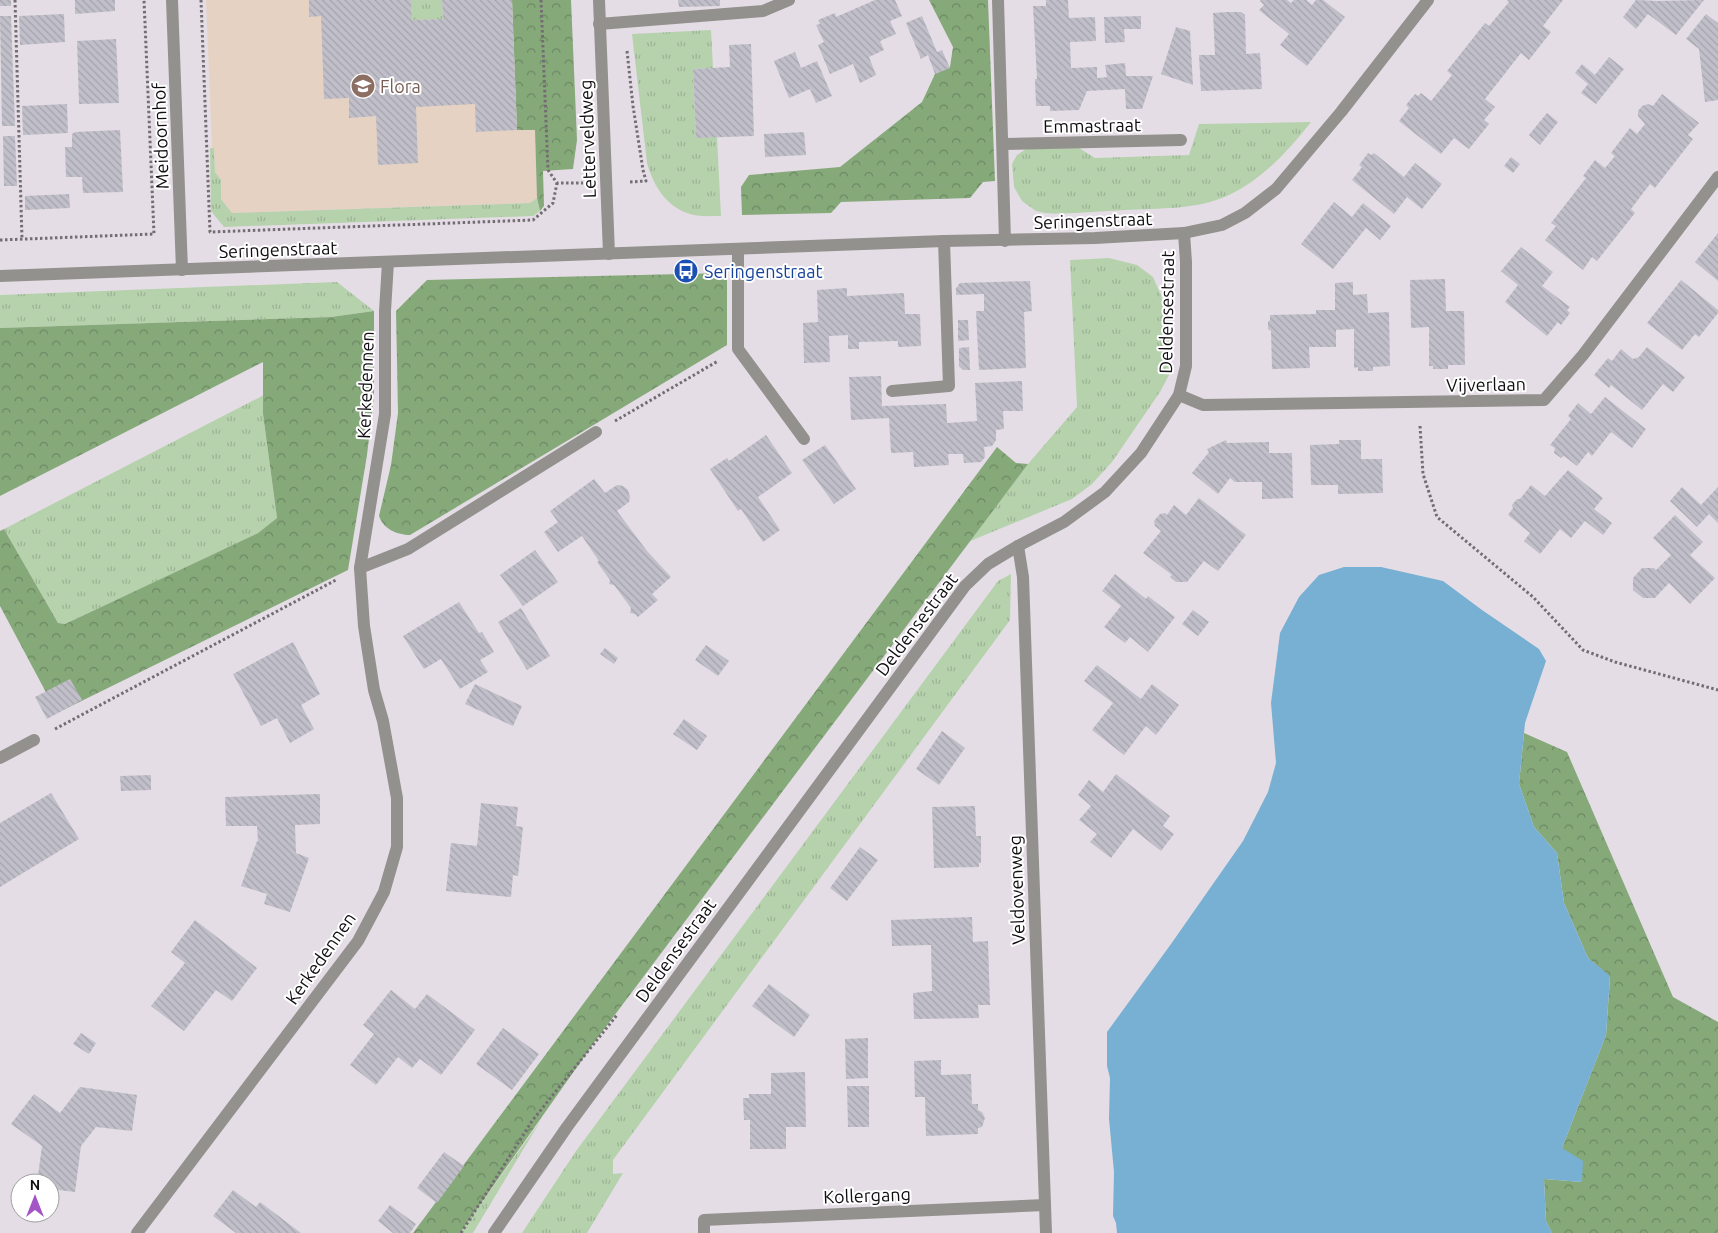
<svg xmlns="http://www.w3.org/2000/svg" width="1718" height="1233" font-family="Ubuntu,sans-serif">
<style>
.education{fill:#e6d2c3}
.grass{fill:url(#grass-tufts)}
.forest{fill:url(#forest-crowns)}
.water{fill:#78b0d3}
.building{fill:url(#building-back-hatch)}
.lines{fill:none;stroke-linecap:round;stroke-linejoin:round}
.path{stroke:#736d73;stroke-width:3;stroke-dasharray:2.5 2.5;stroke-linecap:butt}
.minor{stroke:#93918d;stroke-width:12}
.labels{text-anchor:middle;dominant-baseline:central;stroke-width:4;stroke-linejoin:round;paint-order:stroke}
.education-label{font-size:18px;fill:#785e54;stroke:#fff;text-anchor:start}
.street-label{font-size:18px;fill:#110e11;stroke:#fff}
.transit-label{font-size:18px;fill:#164399;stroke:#fff;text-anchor:start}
</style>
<defs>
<pattern id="grass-tufts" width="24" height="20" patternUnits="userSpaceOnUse" patternTransform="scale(1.25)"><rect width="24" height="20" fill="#b6d2ad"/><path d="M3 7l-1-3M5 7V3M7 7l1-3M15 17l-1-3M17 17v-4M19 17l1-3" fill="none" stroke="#9bb394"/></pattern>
<pattern id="forest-crowns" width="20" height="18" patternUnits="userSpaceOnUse" patternTransform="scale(1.25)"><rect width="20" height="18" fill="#86a97a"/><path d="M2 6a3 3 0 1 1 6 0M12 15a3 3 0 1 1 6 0" fill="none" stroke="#6c8863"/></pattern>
<pattern id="building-back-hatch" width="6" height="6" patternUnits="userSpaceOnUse" patternTransform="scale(1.25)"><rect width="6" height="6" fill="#c1c0ca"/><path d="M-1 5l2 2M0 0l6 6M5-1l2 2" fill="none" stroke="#a5a4ac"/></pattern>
</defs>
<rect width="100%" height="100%" fill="#e5dde5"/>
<polygon class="education" points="206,0 512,0 517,130 535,129 537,198 530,203 232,213 221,199 221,181 215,172 214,148 212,148"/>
<g class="grass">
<polygon points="411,0 442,0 443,19 412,20"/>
<path d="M711,30L713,68L693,69L696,137H717L721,216C711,216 699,217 690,214C666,207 653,185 647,163L632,34Z"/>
<path d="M1311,122C1288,151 1263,179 1229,195C1198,210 1159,208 1125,210C1098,211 1071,215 1045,213L1036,211L1022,201L1014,187L1012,164L1017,155L1026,149L1079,148L1095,158L1189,155L1199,124Z"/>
<polygon points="210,148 214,148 215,172 221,180 221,199 232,213 530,203 537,198 540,211 533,216 224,227 211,211"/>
<polygon points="1109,258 1137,265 1153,277 1161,295 1171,339 1169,375 1160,392 1112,462 1092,484 1072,499 968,542 1028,464 1077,407 1070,260"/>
<polygon points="337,282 374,311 331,317 0,328 0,295"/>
<polygon points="264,395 263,414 277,518 258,533 65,624 58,623 4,529"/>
<polygon points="1011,574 1010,620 613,1160 613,1174 623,1173 587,1233 522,1233 576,1151 998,581"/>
<polygon points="541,1120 473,1233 460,1233"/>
</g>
<g class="forest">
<polygon points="512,0 571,0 577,140 573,169 543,171 544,206 540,211 537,198 535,130 517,130"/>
<polygon points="929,0 988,0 995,181 983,182 970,198 841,202 831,213 742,215 741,187 749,175 840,167 922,102 935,74 950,67 953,47"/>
<path d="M727,273V345L410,535C398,535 383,529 379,516L391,465L398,413L396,311L427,280Z"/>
<polygon points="374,311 374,396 367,455 348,570 57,713 0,606 0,531 4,529 58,623 65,624 258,533 277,518 263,414 263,362 0,496 0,328 331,317"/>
<polygon points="997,447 1016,463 1028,464 596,1040 460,1233 413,1233"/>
<polygon points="1524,733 1567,752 1673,997 1718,1022 1718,1233 1552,1233 1546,1221 1544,1179 1582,1182 1562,1148 1606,1035 1610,977 1588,958 1564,903 1557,853 1534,827 1519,784"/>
</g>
<polygon class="water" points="1344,567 1381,567 1443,581 1482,610 1539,649 1546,661 1525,723 1519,784 1534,827 1557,853 1564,903 1588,958 1610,976 1606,1035 1562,1148 1583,1161 1582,1182 1544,1179 1546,1221 1552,1233 1117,1233 1116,1223 1113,1216 1114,1172 1109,1119 1110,1078 1107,1066 1107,1032 1171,944 1243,841 1268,792 1276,763 1271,703 1280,633 1299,597 1319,575"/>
<g class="building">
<rect x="0" y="0" width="11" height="6"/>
<polygon points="75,0 115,0 115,11 75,14"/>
<polygon points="309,0 411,0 412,20 443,19 442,0 512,0 517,130 476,132 475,104 416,107 418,163 378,165 376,116 349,118 349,98 324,99 321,16 309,17"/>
<polygon points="678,0 720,0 720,6 679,7"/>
<polygon points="875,0 895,0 902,16 890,21 896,34 880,41 884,50 869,57 876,75 860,83 853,64 830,74 818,45 824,42 816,25 820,24 818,20 835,13 836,17"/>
<polygon points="1046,0 1068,0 1069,18 1095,17 1096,41 1070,42 1071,68 1097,67 1097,78 1107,77 1105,65 1125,63 1126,76 1153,76 1142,109 1126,109 1125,89 1087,91 1079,110 1050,111 1050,106 1036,106 1035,79 1037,79 1033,6 1046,6"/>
<polygon points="1261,0 1287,0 1291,3 1294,0 1306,0 1312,5 1316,0 1323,0 1345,17 1307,66 1280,45 1289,34 1259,10 1264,5 1260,1"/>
<polygon points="1507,0 1563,0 1543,26 1551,32 1529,60 1521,53 1485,99 1495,107 1484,120 1489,124 1469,149 1454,138 1441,154 1399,121 1409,108 1406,105 1415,94 1418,96 1421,93 1431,101 1452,75 1447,71 1485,23 1489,26 1509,2"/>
<polygon points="1636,0 1658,1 1704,0 1676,35 1648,14 1636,29 1623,17"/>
<polygon points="1227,12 1241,12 1245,15 1246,54 1260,53 1262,89 1201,91 1199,55 1215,55 1213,13"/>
<polygon points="64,14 65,42 20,45 19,16"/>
<polygon points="1706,14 1718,23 1718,100 1705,102 1699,49 1686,39"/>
<polygon points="0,16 11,16 15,126 2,126"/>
<polygon points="922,16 937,52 942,50 950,68 935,74 928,55 921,59 906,23"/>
<polygon points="1141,16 1141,29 1124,29 1125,42 1105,43 1104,17"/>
<polygon points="1176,27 1190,31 1193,85 1161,74"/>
<polygon points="116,39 119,103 79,104 77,41"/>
<polygon points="751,44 754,136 696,138 693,69 730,67 729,45"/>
<polygon points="795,52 801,68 817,61 832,96 816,103 810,89 789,98 774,61"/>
<polygon points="1609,57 1624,69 1596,104 1581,93 1588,84 1575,73 1582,64 1595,75"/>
<polygon points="1662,94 1699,123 1688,135 1693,139 1655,188 1650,184 1631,209 1635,213 1597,261 1592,257 1583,270 1545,240 1556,226 1551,223 1586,178 1583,176 1595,160 1605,168 1615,156 1611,153 1630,128 1637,134 1645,124 1638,116 1638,111 1642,106 1648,104 1653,106"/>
<polygon points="67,104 68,133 23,135 22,106"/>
<polygon points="1547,113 1558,122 1540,145 1529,135"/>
<polygon points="120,130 123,192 83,193 82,177 66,177 65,147 72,147 72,134 75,132"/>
<polygon points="804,132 806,155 765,157 764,134"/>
<polygon points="3,136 15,136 17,186 4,186"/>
<polygon points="1368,153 1371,155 1374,153 1404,177 1415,163 1442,184 1422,209 1407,197 1394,214 1352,180 1362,167 1359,165"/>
<polygon points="1511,157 1520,164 1513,173 1504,166"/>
<polygon points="69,194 70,208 25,210 25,196"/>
<polygon points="1334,202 1352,217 1363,203 1391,226 1380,240 1366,228 1333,269 1301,244"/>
<polygon points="1718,233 1718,281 1695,262"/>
<polygon points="1521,247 1553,272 1542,286 1570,307 1567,310 1570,313 1561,325 1558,322 1547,336 1505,302 1518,285 1501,271"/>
<polygon points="1445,279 1446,311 1464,311 1465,365 1448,365 1448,369 1433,369 1433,366 1429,366 1429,327 1411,328 1410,280"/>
<polygon points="1681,280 1718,310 1718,313 1699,337 1695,334 1682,350 1647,323"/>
<polygon points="1030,281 1032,311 1024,312 1026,368 979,370 976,311 984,311 984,294 956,295 956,288 960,283"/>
<polygon points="1353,282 1353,295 1367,294 1368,313 1389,312 1390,366 1373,367 1373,371 1358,371 1358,367 1354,368 1354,329 1336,330 1336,347 1309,347 1310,368 1272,369 1271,331 1268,329 1268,322 1270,320 1270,315 1316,314 1316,310 1335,310 1335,283"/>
<polygon points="847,288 847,296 904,293 905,314 920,314 921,346 898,347 898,341 859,342 859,349 848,349 848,335 829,336 830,362 804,363 803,323 818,322 817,290"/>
<polygon points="958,320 968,320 969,340 958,341"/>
<polygon points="969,347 970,370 963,370 959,366 959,348"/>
<polygon points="1647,347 1685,377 1673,392 1663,384 1642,410 1611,385 1609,388 1594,375 1608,358 1612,361 1621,349 1633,359 1639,357"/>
<polygon points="881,376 882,406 946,404 947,423 977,421 975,383 1022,381 1023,411 1003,411 1004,429 996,430 996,440 992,446 984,447 985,457 981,462 964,463 963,454 948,454 949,465 914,467 913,452 891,453 889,418 851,420 849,377"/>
<polygon points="1605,397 1646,429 1632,448 1611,432 1592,456 1588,452 1577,466 1564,456 1561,458 1554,453 1555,448 1550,445 1571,419 1568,416 1578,403 1591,414"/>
<polygon points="766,435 792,473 758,497 780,530 763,542 741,509 738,511 710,469 727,458 729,461"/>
<polygon points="1226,440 1227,443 1269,442 1269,453 1292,453 1293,498 1262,499 1262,482 1235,482 1230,478 1218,494 1192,473 1209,452 1207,449"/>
<polygon points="1339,440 1361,440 1361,459 1382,459 1383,493 1338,494 1338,485 1311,485 1310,445 1339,444"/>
<polygon points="825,445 856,489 834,504 802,460"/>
<polygon points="1568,470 1603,498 1594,509 1612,523 1603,535 1585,521 1571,538 1560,529 1540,554 1524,541 1530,533 1508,515 1513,508 1512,505 1517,499 1520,499 1531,485 1545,496"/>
<polygon points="594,479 605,493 617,485 623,486 628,490 630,497 629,502 617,511 647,551 671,577 652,594 658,600 638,617 635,614 630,613 631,608 614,585 609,584 610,580 597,562 599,561 582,536 558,552 544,532 558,522 550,511"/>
<polygon points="1682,487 1701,505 1718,487 1718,523 1709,514 1697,527 1670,501"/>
<polygon points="1199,498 1246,535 1218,571 1204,561 1187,582 1176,582 1170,577 1172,575 1143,553 1161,531 1155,526 1154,521 1160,514 1165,513 1167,515 1174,505 1186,515"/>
<polygon points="1675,515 1703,542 1690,555 1715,578 1690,604 1669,583 1655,598 1643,598 1633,590 1633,578 1642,568 1654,568 1656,570 1671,555 1653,538"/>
<polygon points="535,550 558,582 523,606 500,575"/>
<polygon points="1115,574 1146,599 1148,596 1175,617 1148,652 1130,637 1125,643 1104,627 1121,606 1102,591"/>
<polygon points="459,602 479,633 482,632 494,652 480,660 488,672 460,689 441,659 424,669 403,636"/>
<polygon points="521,608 550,656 527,670 498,622"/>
<polygon points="1193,610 1209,622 1198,636 1182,624"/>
<polygon points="293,642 320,694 301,705 314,729 290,743 277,718 261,726 233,674"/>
<polygon points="706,645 729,661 718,676 695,660"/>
<polygon points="605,648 618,658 614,664 600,654"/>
<polygon points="1097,665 1141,699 1152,684 1179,705 1156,735 1146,726 1124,755 1092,730 1113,703 1084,681"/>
<polygon points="70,679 82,700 47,719 35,697"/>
<polygon points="475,684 522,706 513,726 465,704"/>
<polygon points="684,719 707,736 697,750 673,734"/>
<polygon points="942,731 965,748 939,785 916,769"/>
<polygon points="1116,774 1170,816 1163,826 1174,834 1161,851 1133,829 1111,858 1090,842 1097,834 1079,820 1091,806 1078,795 1089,780 1103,792"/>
<polygon points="151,775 151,790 121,791 120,776"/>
<polygon points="51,793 79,839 0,887 0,823"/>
<polygon points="320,794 320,824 295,825 296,853 309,858 290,912 264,904 267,894 241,886 257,841 258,842 257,826 226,826 225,797"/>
<polygon points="481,803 518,807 516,826 523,827 518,876 513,875 511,897 446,891 451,843 477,846"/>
<polygon points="975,806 976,836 981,836 981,863 979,863 979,867 934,868 932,807"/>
<polygon points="860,847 878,860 847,901 830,888"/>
<polygon points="972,917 973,942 988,941 990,1005 978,1005 979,1018 914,1019 913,993 932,991 931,945 892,946 891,920"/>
<polygon points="195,920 257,968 232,1001 216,990 184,1031 151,1006 185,963 171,952"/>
<polygon points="769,984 810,1015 794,1037 752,1006"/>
<polygon points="391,990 415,1009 427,994 475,1030 441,1075 420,1059 412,1068 398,1057 376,1085 350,1065 374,1034 363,1025"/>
<polygon points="503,1028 539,1054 512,1090 476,1064"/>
<polygon points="81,1033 96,1043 89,1054 73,1044"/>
<polygon points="868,1038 868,1078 846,1079 845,1039"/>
<polygon points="941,1060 941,1075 971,1074 972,1104 978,1104 978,1110 982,1112 985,1118 982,1127 978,1128 978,1134 926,1136 925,1097 915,1097 914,1061"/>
<polygon points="805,1072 806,1127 786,1127 786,1149 750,1149 750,1120 744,1120 743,1098 749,1098 749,1094 771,1094 771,1073"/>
<polygon points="847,1086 869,1086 869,1127 848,1127"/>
<polygon points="80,1087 137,1095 132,1131 96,1127 81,1146 75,1192 50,1189 50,1183 37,1183 42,1146 11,1124 34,1094 60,1113"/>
<polygon points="444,1152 464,1166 437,1203 417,1188"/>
<polygon points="233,1190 256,1207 260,1202 301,1233 236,1233 213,1216"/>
<polygon points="390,1205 416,1224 410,1233 393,1233 378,1221"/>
</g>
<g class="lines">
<g class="path">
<polyline points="15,0 22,239"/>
<polyline points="201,0 210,232 533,220 553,203 557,183"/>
<polyline points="541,0 548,170 557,183 583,183"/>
<polyline points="627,51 633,106 643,170 646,181 629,182"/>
<polyline points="0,240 154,234 144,0"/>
<polyline points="615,421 718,361"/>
<polyline points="1420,426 1423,474 1437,517 1533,597 1583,650 1615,662 1718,690"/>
<polyline points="55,729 336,580"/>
<polyline points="461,1233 532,1121 617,1015"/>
</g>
<g class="minor">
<polyline points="172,0 182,270"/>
<polyline points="599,0 609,254"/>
<polyline points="998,0 1005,241"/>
<polyline points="599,24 763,11 789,0"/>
<polyline points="1003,144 1181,140"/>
<polyline points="738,249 738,349 804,439"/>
<polyline points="0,276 944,241 1095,238 1184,233 1222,225 1245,213 1276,189 1341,112 1428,0"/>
<polyline points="892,391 949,386 944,241"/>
<polyline points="1179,395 1203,405 1544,400 1583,355 1718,177"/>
<polyline points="1018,546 1023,577 1046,1233"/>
<polyline points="360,568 408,549 596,432"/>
<polyline points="0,758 34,740"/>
<polyline points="137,1233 358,941 384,892 397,847 397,798 383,721 374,690 364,626 360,568 385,414 385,311 388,262"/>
<polyline points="494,1233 567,1127 965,586 988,564 1018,546 1064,522 1105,492 1141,453 1179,395 1186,366 1186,262 1184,233"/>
<polyline points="704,1233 704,1220 1045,1205"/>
</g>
</g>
<defs>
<symbol id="school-disc" viewBox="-11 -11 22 22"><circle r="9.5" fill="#8d6e63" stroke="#fff"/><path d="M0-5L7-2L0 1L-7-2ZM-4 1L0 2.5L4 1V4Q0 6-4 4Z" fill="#fff"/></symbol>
<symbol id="bus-disc" viewBox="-11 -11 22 22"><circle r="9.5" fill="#1a4fb4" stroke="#fff"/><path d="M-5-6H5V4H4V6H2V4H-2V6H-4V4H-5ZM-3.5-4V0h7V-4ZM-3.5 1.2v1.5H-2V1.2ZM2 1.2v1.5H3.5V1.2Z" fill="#fff"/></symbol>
</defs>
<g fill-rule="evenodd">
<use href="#school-disc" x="349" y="72" width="28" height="28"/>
<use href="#bus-disc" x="672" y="257" width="28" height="28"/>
</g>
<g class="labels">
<g class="education-label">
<text x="380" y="86">Flora</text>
</g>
<g class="street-label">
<text transform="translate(1092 125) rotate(-1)">Emmastraat</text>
<text transform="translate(160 136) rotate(-92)">Meidoornhof</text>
<text transform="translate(587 139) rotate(-92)">Letterveldweg</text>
<text transform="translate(1093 220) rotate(-2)">Seringenstraat</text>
<text transform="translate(278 249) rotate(-2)">Seringenstraat</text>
<text transform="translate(1166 312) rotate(-89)">Deldensestraat</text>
<text transform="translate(1486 384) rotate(-1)">Vijverlaan</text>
<text transform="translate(365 385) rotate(-88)">Kerkedennen</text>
<text transform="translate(916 624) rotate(-53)">Deldensestraat</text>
<text transform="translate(1016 890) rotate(-92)">Veldovenweg</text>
<text transform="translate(675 950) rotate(-54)">Deldensestraat</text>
<text transform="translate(320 958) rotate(-55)">Kerkedennen</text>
<text transform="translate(867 1195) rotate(-2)">Kollergang</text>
</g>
<g class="transit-label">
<text x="704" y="271">Seringenstraat</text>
</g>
</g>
<g transform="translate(35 1198)"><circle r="24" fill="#ffffff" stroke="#a09fa0"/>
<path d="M0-4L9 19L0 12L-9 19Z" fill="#a354c5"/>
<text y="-8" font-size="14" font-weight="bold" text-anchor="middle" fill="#110e11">N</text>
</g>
</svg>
